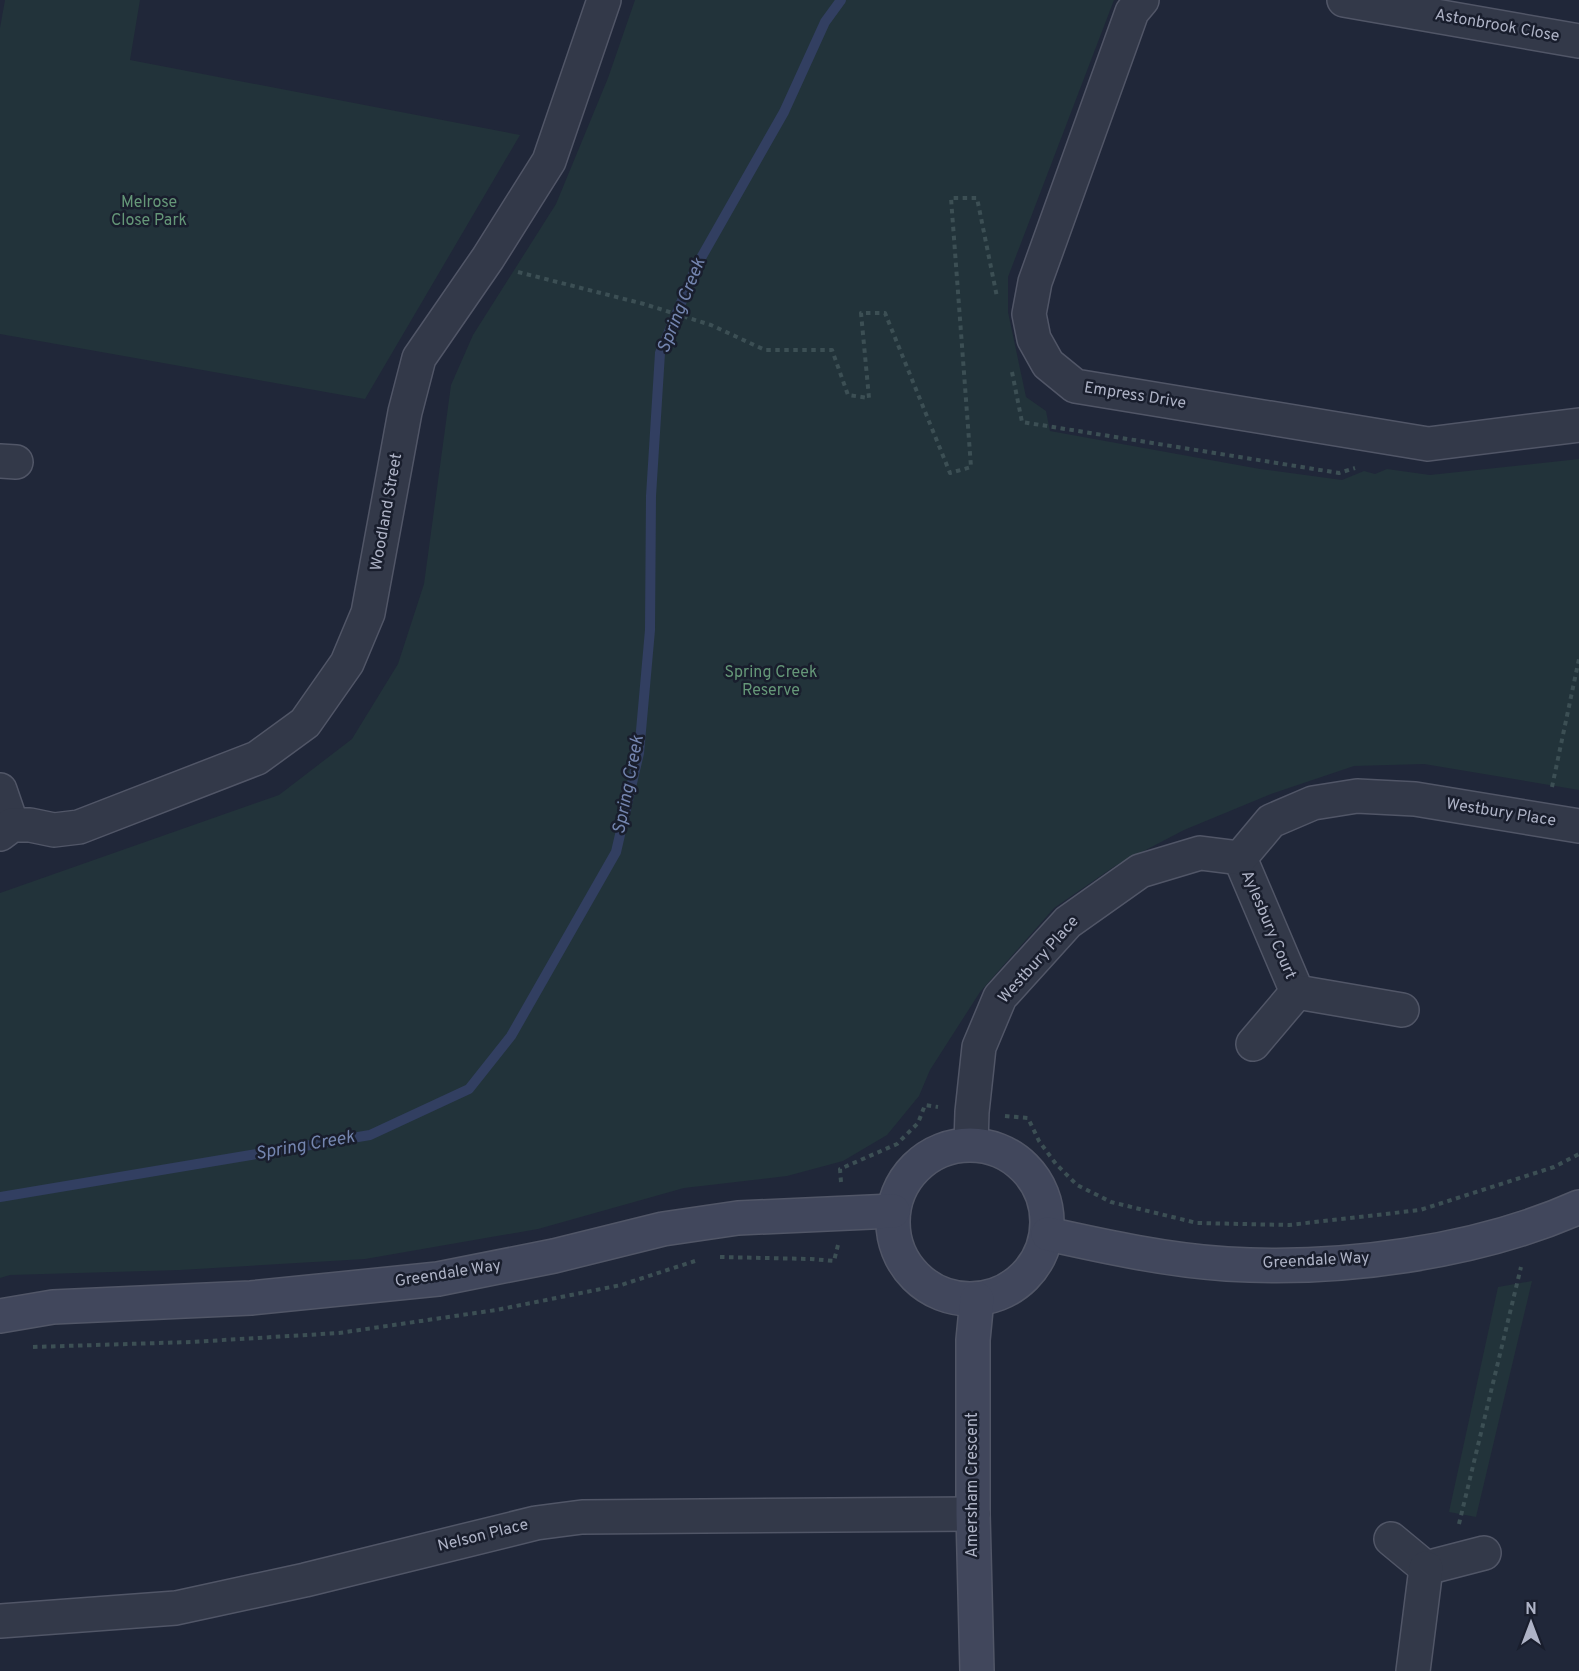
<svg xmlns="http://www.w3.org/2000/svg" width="1579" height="1671" font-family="Overpass,sans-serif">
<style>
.green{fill:#22333a}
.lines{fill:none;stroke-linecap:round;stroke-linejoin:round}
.stream{stroke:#323f61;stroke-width:10}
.street-casing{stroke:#515667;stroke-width:36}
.secondary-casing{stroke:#515667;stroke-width:36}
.path{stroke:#3c4f54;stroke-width:4;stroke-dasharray:4.5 4.5;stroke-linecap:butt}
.street{stroke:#333949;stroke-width:33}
.secondary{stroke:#41475c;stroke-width:33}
.labels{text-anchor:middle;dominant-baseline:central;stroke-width:5;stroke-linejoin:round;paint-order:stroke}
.street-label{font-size:16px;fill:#aeb3c6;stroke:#191e2d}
.park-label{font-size:16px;fill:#659778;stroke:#191e2d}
.water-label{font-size:18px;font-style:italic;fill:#7485af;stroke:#191e2d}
</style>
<rect width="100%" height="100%" fill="#202739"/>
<g class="green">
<polygon points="5,0 140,0 130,60 520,135 365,399 0,334 0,28"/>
<polygon points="635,0 1114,0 1008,277 1008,312 1026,397 1046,411 1050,431 1260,469 1342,480 1364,471 1375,474 1387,469 1430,475 1579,459 1579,790 1424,764 1354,766 1271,794 1184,830 1115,866 1054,908 980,992 930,1070 919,1096 887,1135 843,1161 787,1176 684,1188 538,1229 365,1259 180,1270 10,1275 0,1278 0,893 279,795 352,739 398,664 424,584 451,385 473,335 556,204 608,78"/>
<polygon points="1532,1281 1476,1517 1449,1512 1498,1287"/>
</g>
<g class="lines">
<polyline class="stream" points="0,1197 370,1135 469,1089 511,1036 616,852 639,753 650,630 651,496 660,353 697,265 784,112 825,22 841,0"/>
<defs>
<g id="street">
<polyline points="1142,0 1132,12 1035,282 1029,314 1034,339 1048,364 1075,386 1428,444 1579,425"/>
<polyline points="1344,0 1579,41"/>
<polyline points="0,461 16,462"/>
<polyline points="0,790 12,825"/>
<polyline points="0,834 12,825 30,825 54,830 79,827 257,758 305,723 347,663 368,613 405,412 419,358 488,258 549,161 604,0"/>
<polyline points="1240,858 1297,992"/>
<polyline points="1253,1044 1297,992 1402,1010"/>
<polyline points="971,1144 972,1112 979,1047 1000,997 1068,922 1140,871 1200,853 1240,858 1271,821 1313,803 1357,796 1415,799 1579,826"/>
<polyline points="1391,1539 1426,1568 1484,1553"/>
<polyline points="0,1621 176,1608 305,1580 536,1523 582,1517 973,1514"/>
<polyline points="1413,1671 1426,1568"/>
</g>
<g id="secondary">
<circle cx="970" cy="1222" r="77"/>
<path d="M1048,1234C1107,1247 1166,1260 1227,1264C1339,1271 1476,1253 1579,1207"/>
<polyline points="0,1316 53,1307 251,1298 438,1279 554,1256 663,1229 738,1218 893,1211"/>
<polyline points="977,1671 973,1514 973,1340 977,1299"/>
</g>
</defs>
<use href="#street" class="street-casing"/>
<use href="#secondary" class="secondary-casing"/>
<g class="path">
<polyline points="518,272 644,304 711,325 765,350 832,350 848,395 869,398 861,313 885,313 950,473 971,467 951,198 977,198 997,297"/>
<polyline points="1012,372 1022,422 1339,473 1355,468"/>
<polyline points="1552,787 1579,659"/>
<polyline points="1005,1116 1028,1118 1039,1141 1056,1164 1077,1185 1111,1202 1197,1223 1289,1225 1420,1210 1554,1167 1579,1154"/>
<polyline points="841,1182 840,1169 897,1144 918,1123 925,1105 938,1107"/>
<polyline points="720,1257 811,1259 834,1261 838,1245"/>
<polyline points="33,1347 191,1342 339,1333 496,1310 621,1285 695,1261"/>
<polyline points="1459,1524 1521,1267"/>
</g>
<use href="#street" class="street"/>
<use href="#secondary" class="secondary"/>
</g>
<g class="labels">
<g class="street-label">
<text transform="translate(1497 26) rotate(10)">Astonbrook Close</text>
<text transform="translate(1135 396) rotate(9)">Empress Drive</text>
<text transform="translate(387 512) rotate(-80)">Woodland Street</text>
<text transform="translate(1501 813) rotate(9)">Westbury Place</text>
<text transform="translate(1268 925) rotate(67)">Aylesbury Court</text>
<text transform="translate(1039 960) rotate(-48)">Westbury Place</text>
<text transform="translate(1316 1261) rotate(-3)">Greendale Way</text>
<text transform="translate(448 1274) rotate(-9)">Greendale Way</text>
<text transform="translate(973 1485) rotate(-90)">Amersham Crescent</text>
<text transform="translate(483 1536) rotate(-14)">Nelson Place</text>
</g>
<g class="park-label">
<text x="149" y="203">Melrose<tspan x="149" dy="18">Close Park</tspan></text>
<text x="771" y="673">Spring Creek<tspan x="771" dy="18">Reserve</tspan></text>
</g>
<g class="water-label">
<text transform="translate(682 306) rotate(-68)">Spring Creek</text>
<text transform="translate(629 785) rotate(-79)">Spring Creek</text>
<text transform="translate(305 1146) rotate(-10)">Spring Creek</text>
</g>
</g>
<g transform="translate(1531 1623)" stroke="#191e2d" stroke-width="4.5" paint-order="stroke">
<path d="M0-4.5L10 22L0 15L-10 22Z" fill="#aeb3c6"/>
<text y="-9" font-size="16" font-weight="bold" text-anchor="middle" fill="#aeb3c6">N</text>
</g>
</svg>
